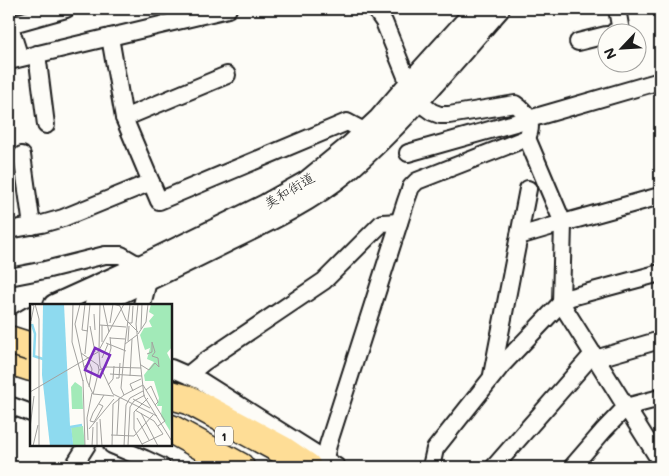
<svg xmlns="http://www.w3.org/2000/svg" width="669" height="476" font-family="Mali,'Klee One',sans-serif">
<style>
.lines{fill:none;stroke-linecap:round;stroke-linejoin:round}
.minor-casing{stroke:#1c1c1c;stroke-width:20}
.tertiary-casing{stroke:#1c1c1c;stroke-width:24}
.trunk-casing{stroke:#1c1c1c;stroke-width:31}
.minor{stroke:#fdfcf7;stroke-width:16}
.tertiary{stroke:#fdfcf7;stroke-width:20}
.trunk{stroke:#fedd96;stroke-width:28}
.trunk-bridge-casing{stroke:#1c1c1c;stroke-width:31;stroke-linecap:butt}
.trunk-bridge{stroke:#fedd96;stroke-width:28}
.labels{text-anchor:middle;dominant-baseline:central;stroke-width:5;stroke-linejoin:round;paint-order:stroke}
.shield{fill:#fdfcf7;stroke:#605f5e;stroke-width:1}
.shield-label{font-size:12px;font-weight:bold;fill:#1c1c1c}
.street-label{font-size:14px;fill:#1c1c1c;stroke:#fdfcf7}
.inset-river{fill:none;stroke:#8edaef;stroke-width:2.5}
.inset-road{fill:none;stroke:#a3a29f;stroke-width:1}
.view{fill:#7b2cbf;fill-opacity:0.15;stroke:#7b2cbf;stroke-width:2.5}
.inset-edge{fill:none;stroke:#1c1c1c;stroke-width:2.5}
</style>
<rect width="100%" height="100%" fill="#fdfcf7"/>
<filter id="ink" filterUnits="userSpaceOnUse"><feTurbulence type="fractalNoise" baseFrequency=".02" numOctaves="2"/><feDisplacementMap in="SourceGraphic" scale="10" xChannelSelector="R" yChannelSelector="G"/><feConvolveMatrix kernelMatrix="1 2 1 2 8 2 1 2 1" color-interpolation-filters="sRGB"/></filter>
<g filter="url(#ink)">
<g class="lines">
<defs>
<g id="minor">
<polyline points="9,24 20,58"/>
<polyline points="9,25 66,9"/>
<polyline points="614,32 621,31 617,9"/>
<polyline points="110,37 124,118 159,201 347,122 366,132"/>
<polyline points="578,42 606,35"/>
<polyline points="37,54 46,125"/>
<polyline points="9,61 228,9"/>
<polyline points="124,118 227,75"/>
<polyline points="408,153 529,119 660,81"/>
<polyline points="22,155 32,226"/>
<polyline points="660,196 563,223 561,303 660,461"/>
<polyline points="9,230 42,224 63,218 151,182"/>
<polyline points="519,236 563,223 527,138"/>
<polyline points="9,277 45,270 105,255 121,255 140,266 148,281 142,305"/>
<polyline points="595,359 660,340"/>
<polyline points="171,368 201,381 337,467"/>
<polyline points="188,375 204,362 324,281 382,223 399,222"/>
<polyline points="492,375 528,189"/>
<polyline points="9,405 31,413"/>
<polyline points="112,445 145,459 162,467"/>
<polyline points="73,467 87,445"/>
<path d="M323,467L328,445L406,201L411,187L417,181L527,138C534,123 528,113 515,104L449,115H440L432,112L421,104L409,84L384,22L375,9"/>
<polyline points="431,467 435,449 501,366 561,303 571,297 660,273"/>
<polyline points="494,467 593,354"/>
<polyline points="572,467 604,430 626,407 660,398"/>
</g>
<g id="tertiary">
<polyline points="54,305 140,266 265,205 306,182 350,146 379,119 409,84 477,9"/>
<path d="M95,305C140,284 184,263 228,241C269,221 311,201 346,172C403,123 450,65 499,9"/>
<polyline points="9,330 31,317"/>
</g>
<g id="trunk">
<polyline points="9,360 31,367"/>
<polyline points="171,395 189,400 282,450 307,467"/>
<polyline points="171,429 240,467"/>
</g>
</defs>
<use href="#minor" class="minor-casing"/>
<use href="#tertiary" class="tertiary-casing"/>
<use href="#trunk" class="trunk-casing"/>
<use href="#minor" class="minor"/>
<use href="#tertiary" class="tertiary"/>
<use href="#trunk" class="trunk"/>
<defs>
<polyline id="trunk-bridge" points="9,340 31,347"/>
</defs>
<use href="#trunk-bridge" class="trunk-bridge-casing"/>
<use href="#trunk-bridge" class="trunk-bridge"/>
</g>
</g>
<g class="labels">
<rect class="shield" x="215" y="426.5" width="18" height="19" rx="4"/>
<g class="shield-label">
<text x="224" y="436">1</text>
</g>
<g class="street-label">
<text transform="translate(289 190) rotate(-31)">美和街道</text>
</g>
</g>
<g transform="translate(30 304)">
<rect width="142" height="142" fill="#fdfcf7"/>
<path d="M121,0H142V43L137,49L143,61L140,127L131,112L132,102H127L129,94L124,77H115L114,71L124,58L117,55L120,44L115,46L110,31L114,24L122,23L119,17L124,11L119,8ZM45,78L52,83L53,105H42L41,83ZM53,122L55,142H43L41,123Z" fill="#a2eab8"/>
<path d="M13,0H34L41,142H20L12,71Z" fill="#8edaef"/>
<path class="inset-river" d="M2,20L5,30L4,52L16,56M42,142L40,123L52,121"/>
<path class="inset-road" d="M0,0L4,2L1,17M5,0L9,15V142M43,0L42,38L53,77M50,0L45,20L57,77L63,90L84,92M55,0L52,26L58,27M73,0L79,28M89,0L96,16L108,28M108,0L106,20L114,92L143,139M64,10L65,26M80,19L83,0L90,2M99,19H102L103,2M70,21L96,23M60,22L65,48M111,25L112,0M108,30L116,18L118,0M80,34L95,35M98,37L99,22M72,38V21M76,39L96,47M95,40L100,0M69,46L70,0M69,48L70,62L83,90L127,112M51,49L68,61L69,66L77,63L111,64M55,50L60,0M72,54L78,40M111,61L119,66L125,59L129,63L128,54L122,52L125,48L122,38V48L117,50M54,63L59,58L62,65L59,83M76,63L81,44L80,33M80,70L112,72M100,72L102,35M86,74H89L90,59M53,76L55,142M78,81L83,75L84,62M116,86L121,82L128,98L125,101M103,87L100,80L111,75M0,88L68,48L94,0M63,90L69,66M94,91L113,81L135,117L128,122M103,95L120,104M69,100L73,102L67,113L64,118L60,117L63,109L74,91M105,106L124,117L133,130M111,109L128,142M107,114L119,136M70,115L72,142M0,124L4,92M59,125L84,95M81,131L104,132L123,111M87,131L89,94M58,136L57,114L62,89M112,140L133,130M98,141L100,103L104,97L115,91M3,142L8,121M62,142L63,123M67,142V118M82,142L83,100L94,91L91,84L95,40L107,31M94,142L96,101L100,94L113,87M113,142L104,125V108L118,94"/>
<path class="view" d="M65,44L80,51L70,73L55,66Z"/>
<rect width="142" height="142" class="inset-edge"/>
</g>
<rect width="669" height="476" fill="none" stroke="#fdfcf7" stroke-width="30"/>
<rect x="15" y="15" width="639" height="446" fill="none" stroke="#1c1c1c" stroke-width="2" filter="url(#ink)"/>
<g transform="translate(622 48) rotate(245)"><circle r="24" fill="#fdfcf7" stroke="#a3a29f"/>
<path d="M0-4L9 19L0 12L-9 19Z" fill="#1c1c1c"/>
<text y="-8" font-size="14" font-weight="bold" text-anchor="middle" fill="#1c1c1c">N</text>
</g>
</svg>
